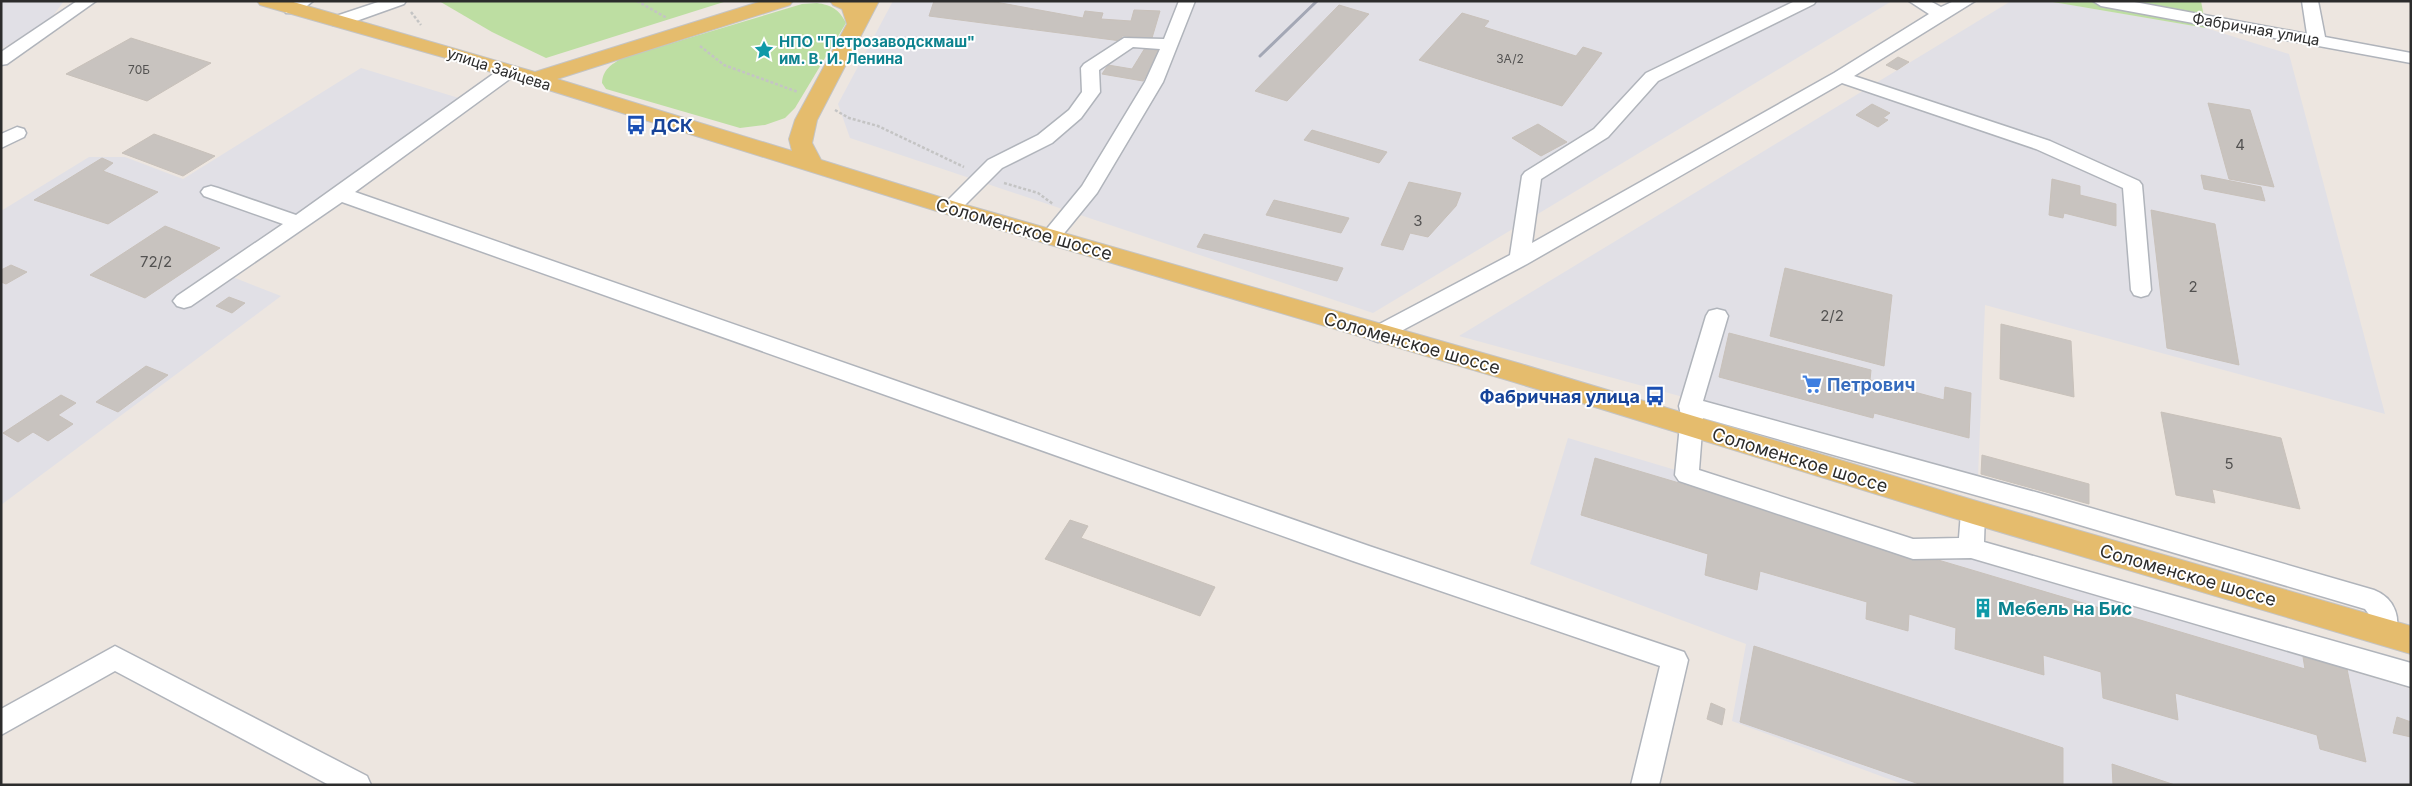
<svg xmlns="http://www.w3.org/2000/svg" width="2412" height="786" font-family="Inter,sans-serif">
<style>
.industrial{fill:#e1e0e6}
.green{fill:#bddea2}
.building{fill:#c8c3bf;stroke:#c8c1ba}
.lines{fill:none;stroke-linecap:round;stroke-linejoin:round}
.minor-casing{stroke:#b0b4bb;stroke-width:3}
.major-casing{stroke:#c4c4c4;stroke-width:2}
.path{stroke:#c4c4c4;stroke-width:2.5;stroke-dasharray:3 2;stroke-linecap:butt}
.minor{fill:#fff;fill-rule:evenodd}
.major{fill:#e5bc6d;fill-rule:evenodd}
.rail{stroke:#a3a7b5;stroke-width:3}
.labels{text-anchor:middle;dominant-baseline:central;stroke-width:4;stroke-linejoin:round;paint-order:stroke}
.far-number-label{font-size:12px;fill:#535251}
.far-street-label{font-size:15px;fill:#2c2c2c;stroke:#fff}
.far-culture-label{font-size:15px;font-weight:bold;fill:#0d838f;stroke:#fff;text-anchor:start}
.number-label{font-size:15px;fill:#535251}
.transit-label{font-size:18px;font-weight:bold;fill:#164399;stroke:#fff;text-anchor:start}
.street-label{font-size:18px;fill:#2c2c2c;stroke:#fff}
.shop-label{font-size:18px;font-weight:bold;fill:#366cbe;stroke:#fff;text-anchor:start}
.culture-label{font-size:18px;font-weight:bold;fill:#0d838f;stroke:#fff;text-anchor:start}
</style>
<rect width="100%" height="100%" fill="#ede6e0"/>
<g class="industrial">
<polygon points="1,1 64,1 49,21 1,49"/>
<polygon points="893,1 1892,1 1373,313 850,138 838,104"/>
<polygon points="2011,1 2047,1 2206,28 2289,54 2385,414 1985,305 1978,477 1459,336"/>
<polygon points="361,68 475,103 230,276 281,296 1,505 1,211 89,157 125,157 183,179"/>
<polygon points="1568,438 2411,689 2411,785 1905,785 1732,721 1746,644 1530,564"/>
</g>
<g class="green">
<polygon points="439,1 727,1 546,58 492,32"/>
<polygon points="2047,1 2201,1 2206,28"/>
<path d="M817,3C831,5 839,9 846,23L795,108L785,118L765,125L740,128L606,89L602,83C603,69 611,65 622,58L802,4Z"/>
</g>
<g class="building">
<polygon points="934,1 990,1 1083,18 1085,11 1103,13 1101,19 1131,21 1134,10 1160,11 1152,38 1122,36 1121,41 929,16"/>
<polygon points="1339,5 1369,14 1287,101 1255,91"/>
<polygon points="1462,13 1489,21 1484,27 1576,56 1583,47 1602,53 1562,106 1419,60"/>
<polygon points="131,38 211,63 147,101 66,74"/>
<polygon points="1145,48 1162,51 1143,81 1102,74 1108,65 1132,69"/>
<polygon points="1898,57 1909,62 1897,70 1886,65"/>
<polygon points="2208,103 2250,110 2274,187 2229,179"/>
<polygon points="1872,104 1890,113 1883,118 1888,120 1878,127 1856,115"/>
<polygon points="1538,124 1567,142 1541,156 1512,138"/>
<polygon points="1312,130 1387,152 1379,163 1304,140"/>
<polygon points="154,134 215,156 183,176 122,153"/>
<polygon points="102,158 113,163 103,171 158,192 108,224 34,200"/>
<polygon points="2201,175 2261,187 2265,201 2204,189"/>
<polygon points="2052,179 2080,186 2080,195 2116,204 2116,226 2064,213 2063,218 2049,215"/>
<polygon points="1409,182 1461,193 1456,206 1428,237 1410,233 1403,250 1381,245"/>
<polygon points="1274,200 1349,218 1341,233 1266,215"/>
<polygon points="2151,210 2215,224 2239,365 2167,348"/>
<polygon points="165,226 220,248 145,298 90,275"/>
<polygon points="1204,234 1343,268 1337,281 1197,247"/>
<polygon points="11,265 27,272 6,284 1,282 1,270"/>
<polygon points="1785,268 1892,295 1884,366 1770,336"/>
<polygon points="229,297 245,303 232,313 216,306"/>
<polygon points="2001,324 2071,341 2074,397 2000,379"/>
<polygon points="1729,333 1871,370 1870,380 1944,400 1945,387 1971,393 1969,438 1874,413 1873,418 1719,377"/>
<polygon points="146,366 168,375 118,412 96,402"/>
<polygon points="61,395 76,403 58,415 73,424 48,441 33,432 18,442 3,433"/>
<polygon points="2161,412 2281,438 2300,509 2212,489 2215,503 2176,495"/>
<polygon points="1982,455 2089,484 2089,504 1981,474"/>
<polygon points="1595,458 2305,669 2303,657 2347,669 2366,762 2320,749 2317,735 2175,693 2178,720 2103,698 2101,672 2043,655 2044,675 1955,649 1956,628 1909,614 1908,631 1866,619 1867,602 1760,571 1757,590 1705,575 1708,554 1581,515"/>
<polygon points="1070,520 1088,526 1081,538 1215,587 1200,616 1045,559"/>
<polygon points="1754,646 2063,748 2063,785 1922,785 1740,722"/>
<polygon points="1711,703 1725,709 1722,725 1707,719"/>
<polygon points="2397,717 2411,722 2411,737 2393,733"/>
<polygon points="2112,764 2175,785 2113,785"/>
</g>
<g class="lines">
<defs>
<g id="minor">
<polygon points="77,1 96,1 7,64 1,65 1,52"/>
<polygon points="293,1 313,1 298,13 286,13 284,9"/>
<polygon points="381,1 406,1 404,4 345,25 333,25 331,21 333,17"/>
<polygon points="1179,1 1195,1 1163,82 1097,193 1057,242 1050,244 1043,242 1040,237 1082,186 1145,82 1160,49 1133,47 1099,70 1100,92 1081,118 1052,143 1002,168 958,212 951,214 944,212 941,208 944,204 988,160 1038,135 1069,110 1082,92 1081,68 1084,64 1124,38 1164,39"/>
<polygon points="1795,1 1816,1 1814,4 1658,81 1608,137 1541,179 1532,243 1834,73 1929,14 1909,1 1930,1 1941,7 1954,1 1975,1 1854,76 2050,141 2139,181 2142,185 2151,290 2148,295 2141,297 2134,295 2131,290 2123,188 2036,149 1842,83 1527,264 1386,339 1378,342 1370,339 1367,334 1370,329 1510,255 1522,176 1525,172 1594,129 1646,73"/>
<polygon points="2093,1 2129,1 2307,34 2302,1 2318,1 2325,37 2411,53 2411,63 2101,6"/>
<polygon points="509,66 515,67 518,71 515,75 355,192 1369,546 1684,652 1688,660 1659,785 1631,785 1660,666 1353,561 342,202 191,306 184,308 177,306 173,301 177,296 283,224 204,196 201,192 204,188 211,186 218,188 296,215 503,67"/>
<polygon points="17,127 24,129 26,133 24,137 1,148 1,134"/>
<path d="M1717,309L1725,311L1728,316L1703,401L2039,493L2374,590C2395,598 2403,620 2393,640L2384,643L2375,640L2371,632L2373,620L2365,609L2039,513L1703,418L1699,470L1913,539L1959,538L1961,512L1964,505L1973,502L1982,505L1985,512L1984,542L2411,663V687L1971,558L1913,559L1679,481L1675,475L1681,415L1679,406L1706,316L1709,311Z"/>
<polygon points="115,646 367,776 371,785 329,785 115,671 1,735 1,709"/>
</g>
<polygon id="major" points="257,1 290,1 535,72 762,1 793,1 790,5 557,79 792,151 789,139 795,120 847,24 842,9 833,5 830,1 879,1 817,120 812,143 821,160 959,203 1521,364 1973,500 2411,626 2411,654 1973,524 1514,382 943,213 446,58 260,5"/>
</defs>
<use href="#minor" class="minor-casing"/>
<use href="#major" class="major-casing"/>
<g class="path">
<polyline points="637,1 667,18"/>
<polyline points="411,12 421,25"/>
<polyline points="700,46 724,65 798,92"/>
<polyline points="835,110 849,118 878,126 964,167"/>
<polyline points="1004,183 1038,193 1053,204"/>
</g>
<use href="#minor" class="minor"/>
<use href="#major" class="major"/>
<polyline class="rail" points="1260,56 1317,1"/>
</g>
<defs>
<symbol id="sight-bare" viewBox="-9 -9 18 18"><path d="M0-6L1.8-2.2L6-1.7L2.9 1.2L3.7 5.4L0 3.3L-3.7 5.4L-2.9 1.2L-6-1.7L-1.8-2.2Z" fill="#0f9aa8" stroke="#fff" stroke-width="2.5" paint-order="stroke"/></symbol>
<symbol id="bus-bare" viewBox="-9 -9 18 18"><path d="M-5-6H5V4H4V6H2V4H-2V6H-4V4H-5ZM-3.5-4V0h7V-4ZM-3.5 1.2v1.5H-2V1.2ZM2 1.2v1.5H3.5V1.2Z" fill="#1a4fb4" stroke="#fff" stroke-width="2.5" paint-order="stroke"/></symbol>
<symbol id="supermarket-bare" viewBox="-9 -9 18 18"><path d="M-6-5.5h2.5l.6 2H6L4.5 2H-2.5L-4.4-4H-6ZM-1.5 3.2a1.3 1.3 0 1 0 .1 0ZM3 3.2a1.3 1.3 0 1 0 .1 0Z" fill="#3f7fe0" stroke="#fff" stroke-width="2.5" paint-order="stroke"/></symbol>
<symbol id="building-bare" viewBox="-9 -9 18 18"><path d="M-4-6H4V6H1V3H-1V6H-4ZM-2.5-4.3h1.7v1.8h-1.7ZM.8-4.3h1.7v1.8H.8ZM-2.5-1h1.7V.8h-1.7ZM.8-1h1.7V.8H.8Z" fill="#0f9aa8" stroke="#fff" stroke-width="2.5" paint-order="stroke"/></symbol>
</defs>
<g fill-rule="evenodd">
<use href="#sight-bare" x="750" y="36" width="28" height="28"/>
<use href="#bus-bare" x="622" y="111" width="28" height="28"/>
<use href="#supermarket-bare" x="1798" y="370" width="28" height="28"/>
<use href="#bus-bare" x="1641" y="382" width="28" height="28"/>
<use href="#building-bare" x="1969" y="594" width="28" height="28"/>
</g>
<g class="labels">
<g class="far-number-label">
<text x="1510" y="58">3А/2</text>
<text x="139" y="69">70Б</text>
</g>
<g class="far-street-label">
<text transform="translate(2256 29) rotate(10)">Фабричная улица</text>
<text transform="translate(499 69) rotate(18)">улица Зайцева</text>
</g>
<g class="far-culture-label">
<text x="779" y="41">НПО "Петрозаводскмаш"<tspan x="779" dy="17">им. В. И. Ленина</tspan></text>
</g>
<g class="number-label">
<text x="2240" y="144">4</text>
<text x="1418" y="220">3</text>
<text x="156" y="261">72/2</text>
<text x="2193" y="286">2</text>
<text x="1832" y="315">2/2</text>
<text x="2229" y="463">5</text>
</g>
<g class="transit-label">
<text x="651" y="125">ДСК</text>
<text x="1640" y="396" text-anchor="end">Фабричная улица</text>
</g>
<g class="street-label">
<text transform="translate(1024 229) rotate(16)">Соломенское шоссе</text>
<text transform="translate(1412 343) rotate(16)">Соломенское шоссе</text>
<text transform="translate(1800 460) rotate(17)">Соломенское шоссе</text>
<text transform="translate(2188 575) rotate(16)">Соломенское шоссе</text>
</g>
<g class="shop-label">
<text x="1827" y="384">Петрович</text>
</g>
<g class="culture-label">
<text x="1998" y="608">Мебель на Бис</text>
</g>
</g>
<rect width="2412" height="786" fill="none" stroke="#2c2c2c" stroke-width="5"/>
</svg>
